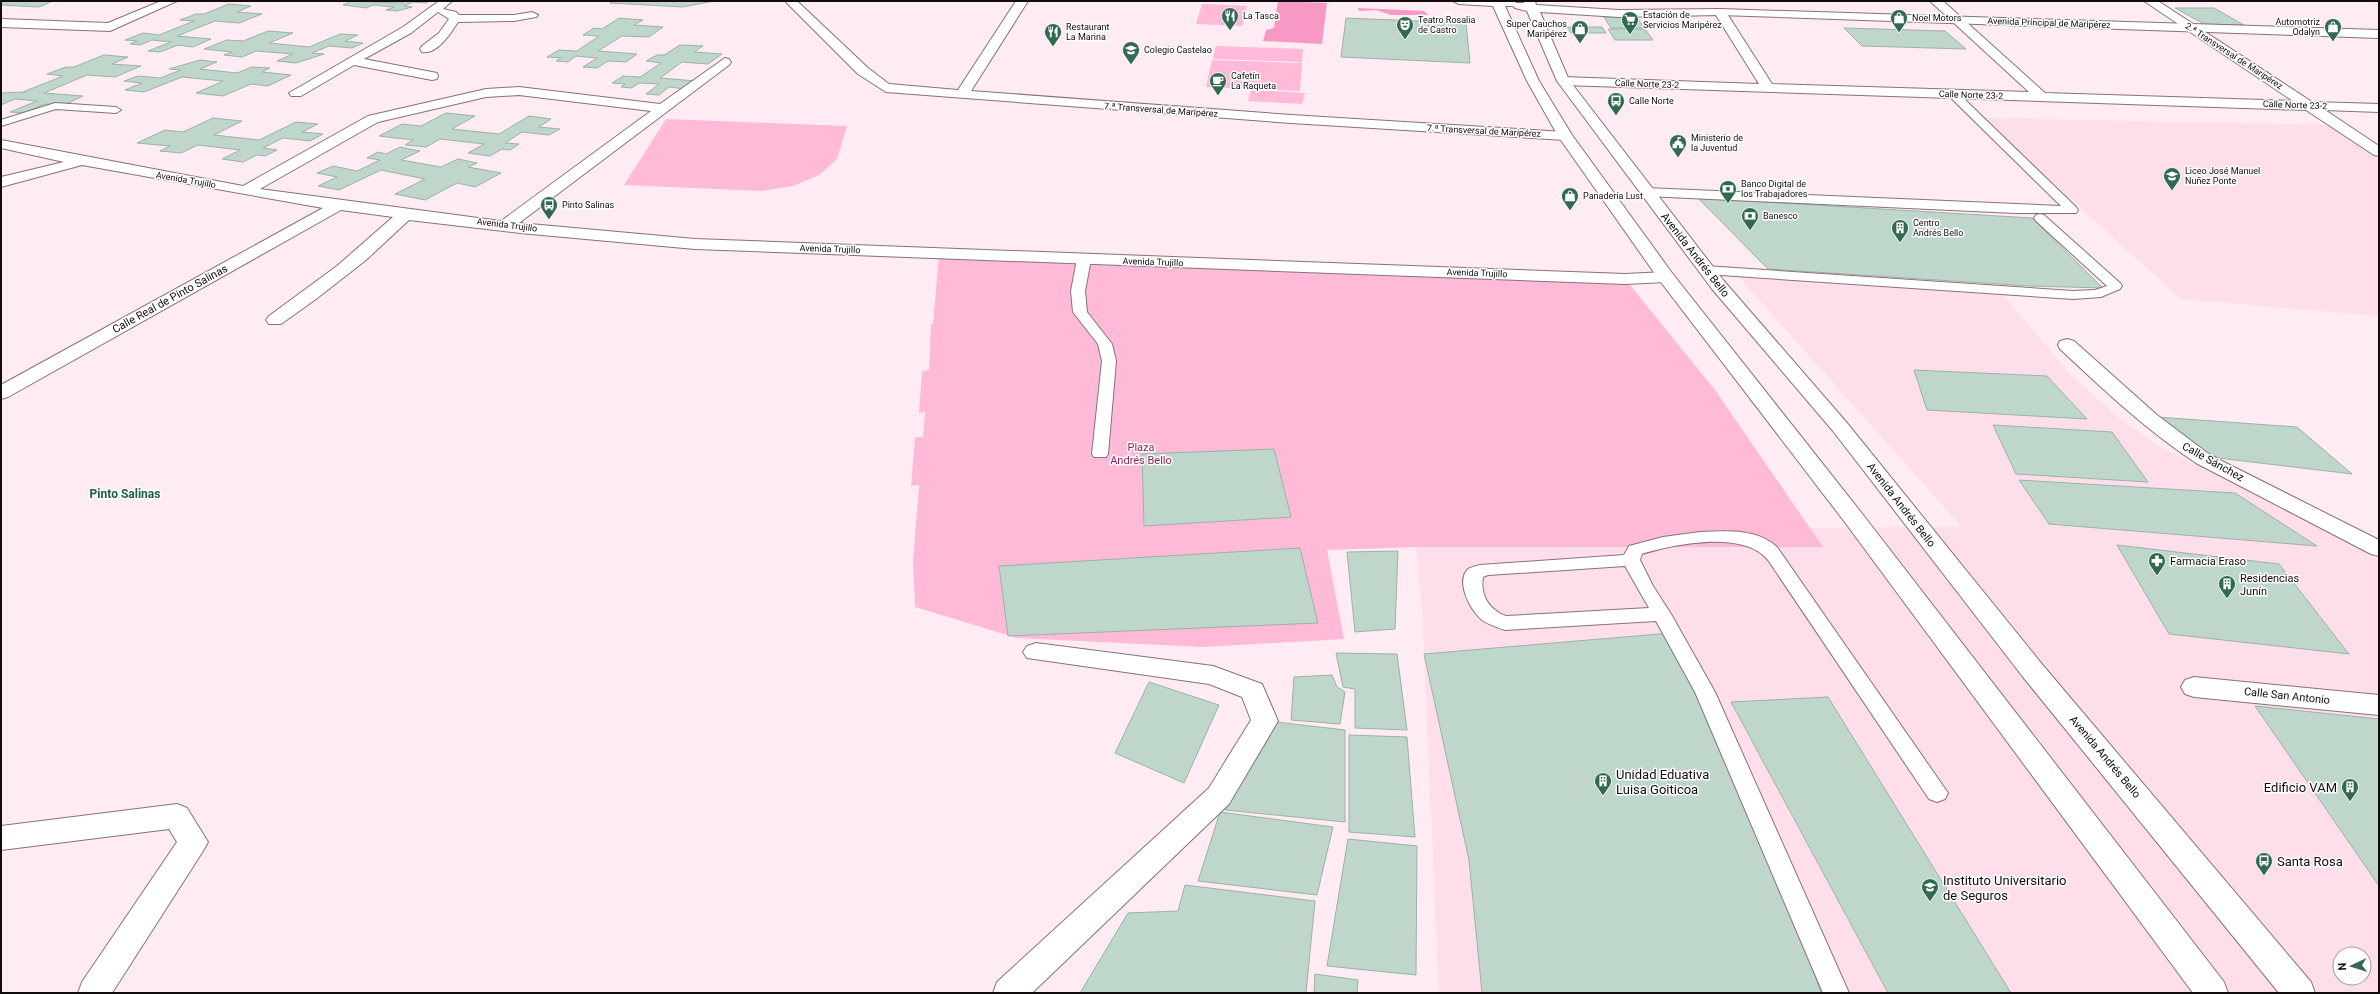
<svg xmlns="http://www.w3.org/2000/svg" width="2380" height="994" font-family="Roboto,sans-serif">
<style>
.built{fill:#ffdeeb;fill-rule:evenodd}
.green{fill:#ffbad8}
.water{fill:#f899c5}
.building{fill:#bfd6ca;stroke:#9cb2a7}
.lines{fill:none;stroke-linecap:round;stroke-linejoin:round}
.service-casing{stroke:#87717a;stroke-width:2}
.minor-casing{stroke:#87717a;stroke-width:2}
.tertiary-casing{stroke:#87717a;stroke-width:2}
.service{fill:#fff;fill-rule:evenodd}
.minor{fill:#fff;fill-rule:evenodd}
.tertiary{fill:#fff;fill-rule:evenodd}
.labels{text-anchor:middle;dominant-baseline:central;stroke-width:3;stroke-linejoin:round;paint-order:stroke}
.far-poi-label{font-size:9px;fill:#120b0e;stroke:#fff;text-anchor:start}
.far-street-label{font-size:9px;fill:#120b0e;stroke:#fff}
.street-label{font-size:11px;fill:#120b0e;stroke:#fff}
.park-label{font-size:11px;fill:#8d215d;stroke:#fff}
.poi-label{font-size:11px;fill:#120b0e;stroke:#fff;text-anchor:start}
.neighbourhood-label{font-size:12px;font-weight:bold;fill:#1c5f44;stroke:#fff}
.near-poi-label{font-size:13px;fill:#120b0e;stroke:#fff;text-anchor:start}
</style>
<rect width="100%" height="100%" fill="#ffebf3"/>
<g class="built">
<polygon points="1982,118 2332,125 2379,153 2379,316 2181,299"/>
<path d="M1739,277L2003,295L2070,374L2116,416L2158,446L2372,550L2379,556V993H1439L1422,607L1416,547H1419V542L1810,528L1962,527ZM2340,954H2364V978H2340Z"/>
</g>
<g class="green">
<polygon points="1202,4 1247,6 1242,26 1196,24"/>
<polygon points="1216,46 1303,49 1302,62 1213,59"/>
<polygon points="1212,60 1302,63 1300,91 1206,87"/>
<polygon points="1251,90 1305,93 1302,104 1248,101"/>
<polygon points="666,119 847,126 837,159 819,175 793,186 762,191 624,185"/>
<polygon points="939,254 1625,279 1715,390 1823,547 1416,547 1327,550 1344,639 1203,647 1017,638 915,607 913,561 919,485 911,486 915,437 923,437 925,412 919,413 922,371 929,370 931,324 933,324"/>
</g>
<g class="water">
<polygon points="1278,1 1327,3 1322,44 1263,41 1266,30 1274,28"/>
<polygon points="1358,8 1424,11 1428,15 1391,15 1376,10 1359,11"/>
</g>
<g class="building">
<polygon points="1,1 53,1 39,7 1,5"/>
<polygon points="351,1 401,3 406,1 430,1 426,3 413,2 404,6 412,7 397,11 386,10 394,7 373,5 366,8 343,5"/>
<polygon points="613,1 714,1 683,7 610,3"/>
<polygon points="229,4 251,6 237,12 262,14 239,23 215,21 177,36 211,39 193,47 178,45 160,52 148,51 171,42 152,40 140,45 130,44 137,41 125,40 143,33 159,35 194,21 180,20 196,14 204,14"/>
<polygon points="2175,8 2214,8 2244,25 2204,24"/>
<polygon points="1604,17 1622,17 1629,28 1611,28"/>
<polygon points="1623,17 1637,17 1644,28 1630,28"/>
<polygon points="619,18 643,20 634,25 663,27 649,37 622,36 598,51 637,54 626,62 608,61 597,68 583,67 597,58 576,56 568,62 556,61 561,58 547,57 559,50 577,51 599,36 583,35 594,28 602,29"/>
<polygon points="1346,18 1466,23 1470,63 1341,57"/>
<polygon points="1567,27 1602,27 1606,33 1571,33"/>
<polygon points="1844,28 1945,31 1966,49 1862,46"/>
<polygon points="1608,29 1645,29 1653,40 1615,40"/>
<polygon points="268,31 293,33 269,43 309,47 340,34 358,35 345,41 363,43 352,48 329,46 312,53 324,54 296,63 277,61 293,54 256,51 242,57 224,55 232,52 204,49 227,40 243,41"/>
<polygon points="680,45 703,46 694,52 722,54 708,64 682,62 660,78 696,81 685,89 669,87 659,95 646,94 659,84 639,83 632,88 621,87 625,84 612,83 623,76 640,77 661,63 646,61 657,55 664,55"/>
<polygon points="104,55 128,57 112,64 141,66 115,77 87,75 44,93 83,96 62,106 45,104 24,113 10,112 37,101 15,99 1,105 1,93 23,92 63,76 47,74 66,67 74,67"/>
<polygon points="200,60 217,62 200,69 237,73 252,67 270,68 262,72 291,75 268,86 251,84 223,96 196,93 223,81 182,77 144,92 125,90 142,83 124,81 138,76 160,78 181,70 169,69"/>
<polygon points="446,113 475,116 452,129 499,134 529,116 551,119 539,127 560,129 549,135 522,132 505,143 519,144 510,150 502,149 490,156 468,153 484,144 440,139 426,147 405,145 413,140 379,136 402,124 421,126"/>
<polygon points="213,118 242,121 214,135 259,140 296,122 318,124 302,132 323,134 310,141 283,138 263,148 277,150 265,156 257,155 243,162 222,159 240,150 198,145 181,153 160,151 170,146 137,143 165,130 183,132"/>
<polygon points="400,147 420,151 401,160 441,167 458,159 477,163 468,167 501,173 475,187 457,183 425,200 395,194 425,179 381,170 339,190 318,186 337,177 317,173 333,166 357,171 380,160 367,158 378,152 386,154"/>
<polygon points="1698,198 2032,218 2103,288 2030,286 1768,269"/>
<polygon points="1914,370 2047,376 2087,419 1927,410"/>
<polygon points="2156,417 2297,427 2352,474 2210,457"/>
<polygon points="1993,425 2112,432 2148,482 2016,474"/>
<polygon points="1274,449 1291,517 1144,526 1142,454"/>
<polygon points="2019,480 2235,493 2317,546 2049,524"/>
<polygon points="2117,545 2279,564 2349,654 2169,634"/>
<polygon points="1300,548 1318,623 1008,636 999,566"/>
<polygon points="1398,551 1395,629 1355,632 1347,552"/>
<polygon points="1671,633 1772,846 1821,993 1482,993 1469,860 1424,654"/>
<polygon points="1336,653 1397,654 1407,730 1355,728 1355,689 1343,687"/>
<polygon points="1332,675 1337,687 1345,692 1340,724 1291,720 1294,677"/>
<polygon points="1149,682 1219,705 1184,783 1115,753"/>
<polygon points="1828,697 2011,993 1888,993 1731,702"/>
<polygon points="2255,706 2379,719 2379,886"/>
<polygon points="1276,722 1345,730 1345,822 1225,810"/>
<polygon points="1349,735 1407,737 1415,837 1349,832"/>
<polygon points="1220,812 1333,827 1317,895 1198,881"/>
<polygon points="1348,839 1417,846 1416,975 1327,966"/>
<polygon points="1185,885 1315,901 1306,993 1080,993 1128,913 1178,911"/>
<polygon points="1315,974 1358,980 1357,993 1314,993"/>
</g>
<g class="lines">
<defs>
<g id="service">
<polygon points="1953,91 1957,92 2076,207 2078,210 2076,213 2015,213 1646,196 1640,192 1646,188 2061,206 1949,96 1948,94"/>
<polygon points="55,103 116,107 121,110 116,113 56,109 1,126 1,120"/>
<polygon points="2040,214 2044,215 2120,283 2122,286 2120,289 2101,297 2073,299 1706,274 1699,270 1706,266 2073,291 2095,290 2107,286 2036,221 2034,218 2036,215"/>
<polygon points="1084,255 1091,259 1085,291 1087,312 1112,344 1116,361 1108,454 1106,457 1094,457 1092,454 1102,361 1098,344 1073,312 1071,291 1077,259"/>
<path d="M1700,532C1725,531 1757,528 1777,547L1948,793L1945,799L1937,802L1929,799L1768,560C1743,530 1675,544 1642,554L1640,560L1653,586L1671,614L1715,692L1849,993H1823L1695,692L1656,621L1505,630C1497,627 1489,625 1482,620C1471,611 1455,582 1468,569C1471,567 1476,566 1480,565L1624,555L1629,546L1663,537ZM1625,566L1649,608L1506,616C1489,610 1480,595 1483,577L1488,575Z"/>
</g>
<g id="minor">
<polygon points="161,1 177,1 110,31 1,27 1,19 108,23"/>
<path d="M439,1H452L443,9L456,12L459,15H514L532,12L538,15L536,17L514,21L458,22C451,33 437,55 422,52L420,49L422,46L439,33L449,19L438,12L411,33L364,59L437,73L438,76L437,79L432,80L354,65L301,96H291L289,93L403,27Z"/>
<polygon points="785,1 797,1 868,68 889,84 958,90 1016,1 1028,1 971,91 1291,115 1565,132 1572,136 1565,140 1291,123 886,92 858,74"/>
<polygon points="1930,1 1943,1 2045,93 2293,101 2144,1 2158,1 2312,102 2379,104 2379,112 2325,110 2379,146 2379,156 2374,155 2306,110 1563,85 1557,81 1563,77 1759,84 1714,12 1720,9 1726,12 1772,84 2029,92"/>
<path d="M725,58L729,59L731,62L729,65L519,223L695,239L1625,274L1666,272L1672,273L1675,277L1672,281L1666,282L1625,284L695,249L520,233L409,220L366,260L316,299L281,324H269L266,320L269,316L337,266L393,217L341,210L8,397L1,399V385L323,208L82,165L1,187V177L64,162L1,148V140L243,186L368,116L486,89L519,87L660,104ZM519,95L651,111L501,221L260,189L378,122L486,97Z"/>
<path d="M2067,339L2074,341L2157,415L2210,455L2379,540V556L2371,554L2196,463C2146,430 2104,390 2060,349L2058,345L2060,341Z"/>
<polygon points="1036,643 1213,666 1262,684 1278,721 1229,804 1032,993 993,993 997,982 1209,788 1251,720 1242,697 1209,684 1027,658 1023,652 1027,646"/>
<polygon points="2194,677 2379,695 2379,715 2194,697 2185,694 2181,687 2185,680"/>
<polygon points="177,804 187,808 208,842 203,851 112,993 78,993 82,982 177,842 169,829 1,850 1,826"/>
</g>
<polygon id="tertiary" points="1453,1 1515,1 1516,3 1524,3 1523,1 1535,1 1536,5 1619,10 1720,9 2379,30 2379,38 1720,15 1619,17 1540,12 1569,80 1724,281 1847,423 2041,663 2311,982 2315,993 2279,993 2023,677 1833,431 1712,289 1557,81 1527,11 1515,8 1513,6 1505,6 1539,81 1572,135 1672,273 1860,511 2224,982 2228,993 2193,993 1844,521 1660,281 1558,136 1527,81 1493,6 1459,4"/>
</defs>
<use href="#service" class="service-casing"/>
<use href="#minor" class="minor-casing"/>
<use href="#tertiary" class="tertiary-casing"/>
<use href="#service" class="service"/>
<use href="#minor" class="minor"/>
<use href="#tertiary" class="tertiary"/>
</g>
<defs>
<symbol id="restaurant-pin" viewBox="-11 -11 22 30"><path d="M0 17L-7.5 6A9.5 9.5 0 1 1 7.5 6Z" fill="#326a51" stroke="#fff"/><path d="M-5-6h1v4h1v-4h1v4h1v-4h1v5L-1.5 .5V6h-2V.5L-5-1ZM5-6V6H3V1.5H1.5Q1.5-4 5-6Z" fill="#fff"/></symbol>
<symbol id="shop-pin" viewBox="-11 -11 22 30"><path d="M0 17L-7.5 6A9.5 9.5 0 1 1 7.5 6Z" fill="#326a51" stroke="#fff"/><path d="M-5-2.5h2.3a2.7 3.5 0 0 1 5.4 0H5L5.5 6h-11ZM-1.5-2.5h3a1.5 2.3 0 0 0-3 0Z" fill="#fff"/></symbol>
<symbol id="supermarket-pin" viewBox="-11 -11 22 30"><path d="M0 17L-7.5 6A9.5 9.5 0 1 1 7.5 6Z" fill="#326a51" stroke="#fff"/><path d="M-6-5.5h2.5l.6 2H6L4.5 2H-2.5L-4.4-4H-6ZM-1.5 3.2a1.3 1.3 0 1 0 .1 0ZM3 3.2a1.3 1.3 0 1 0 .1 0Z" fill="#fff"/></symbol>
<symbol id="theatre-pin" viewBox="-11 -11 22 30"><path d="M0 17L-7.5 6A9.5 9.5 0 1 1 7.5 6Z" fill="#326a51" stroke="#fff"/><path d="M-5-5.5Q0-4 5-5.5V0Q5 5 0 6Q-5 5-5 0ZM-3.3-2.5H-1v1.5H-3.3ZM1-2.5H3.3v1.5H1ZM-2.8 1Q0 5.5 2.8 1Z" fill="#fff"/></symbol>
<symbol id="school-pin" viewBox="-11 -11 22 30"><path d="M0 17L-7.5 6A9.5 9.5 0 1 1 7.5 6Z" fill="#326a51" stroke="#fff"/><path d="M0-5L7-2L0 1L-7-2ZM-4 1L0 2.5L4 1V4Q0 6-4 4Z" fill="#fff"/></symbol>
<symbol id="cafe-pin" viewBox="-11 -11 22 30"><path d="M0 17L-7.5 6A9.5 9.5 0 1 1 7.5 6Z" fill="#326a51" stroke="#fff"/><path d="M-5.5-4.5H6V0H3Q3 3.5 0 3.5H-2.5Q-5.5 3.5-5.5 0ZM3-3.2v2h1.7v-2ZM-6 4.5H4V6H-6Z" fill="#fff"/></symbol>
<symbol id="bus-pin" viewBox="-11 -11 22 30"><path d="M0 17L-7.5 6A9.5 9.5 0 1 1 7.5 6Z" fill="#326a51" stroke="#fff"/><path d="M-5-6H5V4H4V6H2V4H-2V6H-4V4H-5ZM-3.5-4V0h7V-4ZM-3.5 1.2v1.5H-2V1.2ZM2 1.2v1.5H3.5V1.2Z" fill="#fff"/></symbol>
<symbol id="civic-pin" viewBox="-11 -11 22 30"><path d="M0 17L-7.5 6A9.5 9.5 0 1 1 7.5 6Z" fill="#326a51" stroke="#fff"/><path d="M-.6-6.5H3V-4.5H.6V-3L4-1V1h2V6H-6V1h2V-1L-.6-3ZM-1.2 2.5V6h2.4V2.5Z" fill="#fff"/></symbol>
<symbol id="bank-pin" viewBox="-11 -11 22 30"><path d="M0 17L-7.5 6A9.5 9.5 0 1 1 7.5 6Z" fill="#326a51" stroke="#fff"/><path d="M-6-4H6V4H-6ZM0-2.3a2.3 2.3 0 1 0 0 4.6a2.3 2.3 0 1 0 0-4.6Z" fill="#fff"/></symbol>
<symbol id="building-pin" viewBox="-11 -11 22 30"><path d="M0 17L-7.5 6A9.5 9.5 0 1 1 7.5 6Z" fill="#326a51" stroke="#fff"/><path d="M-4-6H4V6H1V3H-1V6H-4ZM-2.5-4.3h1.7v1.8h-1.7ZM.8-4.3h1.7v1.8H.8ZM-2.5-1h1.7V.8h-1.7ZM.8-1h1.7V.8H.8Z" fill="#fff"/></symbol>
<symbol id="pharmacy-pin" viewBox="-11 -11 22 30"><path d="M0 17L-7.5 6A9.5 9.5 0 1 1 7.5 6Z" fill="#326a51" stroke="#fff"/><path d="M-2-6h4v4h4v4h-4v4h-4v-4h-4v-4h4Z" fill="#fff"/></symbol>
<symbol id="university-pin" viewBox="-11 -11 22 30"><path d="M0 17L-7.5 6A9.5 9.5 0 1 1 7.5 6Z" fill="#326a51" stroke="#fff"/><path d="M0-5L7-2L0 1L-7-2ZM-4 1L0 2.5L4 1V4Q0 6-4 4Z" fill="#fff"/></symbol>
</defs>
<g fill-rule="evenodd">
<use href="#restaurant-pin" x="1220" y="6" width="20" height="27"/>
<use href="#shop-pin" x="1889" y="8" width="20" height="27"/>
<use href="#supermarket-pin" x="1620" y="10" width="20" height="27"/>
<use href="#theatre-pin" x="1395" y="15" width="20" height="27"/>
<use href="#shop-pin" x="2323" y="17" width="20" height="27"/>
<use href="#shop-pin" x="1570" y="19" width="20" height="27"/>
<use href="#restaurant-pin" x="1043" y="22" width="20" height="27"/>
<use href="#school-pin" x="1121" y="40" width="20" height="27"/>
<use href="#cafe-pin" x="1208" y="71" width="20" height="27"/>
<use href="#bus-pin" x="1606" y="91" width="20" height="27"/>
<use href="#civic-pin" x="1668" y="133" width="20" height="27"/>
<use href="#school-pin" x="2162" y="166" width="20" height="27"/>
<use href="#bank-pin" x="1718" y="179" width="20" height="27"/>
<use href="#shop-pin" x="1560" y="186" width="20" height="27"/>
<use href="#bus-pin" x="539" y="195" width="20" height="27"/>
<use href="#bank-pin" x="1740" y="206" width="20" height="27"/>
<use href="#building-pin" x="1890" y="218" width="20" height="27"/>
<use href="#pharmacy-pin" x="2147" y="551" width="20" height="27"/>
<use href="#building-pin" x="2217" y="574" width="20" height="27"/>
<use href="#building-pin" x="1593" y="771" width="20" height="27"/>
<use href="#building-pin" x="2340" y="777" width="20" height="27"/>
<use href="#bus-pin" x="2254" y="851" width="20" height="27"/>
<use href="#university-pin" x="1920" y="877" width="20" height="27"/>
</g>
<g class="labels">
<g class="far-poi-label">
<text x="1643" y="15">Estación de<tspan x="1643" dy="10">Servicios Maripérez</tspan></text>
<text x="1243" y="16">La Tasca</text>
<text x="1912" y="18">Noel Motors</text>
<text x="1418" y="20">Teatro Rosalia<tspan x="1418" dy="10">de Castro</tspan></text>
<text x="2320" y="22" text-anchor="end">Automotriz<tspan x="2320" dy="10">Odalyn</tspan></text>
<text x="1567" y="24" text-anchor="end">Super Cauchos<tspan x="1567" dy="10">Maripérez</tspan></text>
<text x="1066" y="27">Restaurant<tspan x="1066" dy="10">La Marina</tspan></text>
<text x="1144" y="50">Colegio Castelao</text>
<text x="1231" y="76">Cafetín<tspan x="1231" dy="10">La Raqueta</tspan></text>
<text x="1629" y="101">Calle Norte</text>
<text x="1691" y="138">Ministerio de<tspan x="1691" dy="10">la Juventud</tspan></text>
<text x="2185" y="171">Liceo José Manuel<tspan x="2185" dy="10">Nuñez Ponte</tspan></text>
<text x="1741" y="184">Banco Digital de<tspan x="1741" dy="10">los Trabajadores</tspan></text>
<text x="1583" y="196">Panadería Lust</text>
<text x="562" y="205">Pinto Salinas</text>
<text x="1763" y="216">Banesco</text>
<text x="1913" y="223">Centro<tspan x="1913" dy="10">Andrés Bello</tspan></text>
</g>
<g class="far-street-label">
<text transform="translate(2049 23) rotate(2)">Avenida Principal de Maripérez</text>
<text transform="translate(2234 56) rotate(33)">2.ª Transversal de Maripérez</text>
<text transform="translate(1647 84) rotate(2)">Calle Norte 23-2</text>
<text transform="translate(1971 95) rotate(2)">Calle Norte 23-2</text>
<text transform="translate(2295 105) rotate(2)">Calle Norte 23-2</text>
<text transform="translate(1161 110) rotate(4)">7.ª Transversal de Maripérez</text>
<text transform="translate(1484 131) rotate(3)">7.ª Transversal de Maripérez</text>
<text transform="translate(186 180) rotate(10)">Avenida Trujillo</text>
<text transform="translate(507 225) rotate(7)">Avenida Trujillo</text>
<text transform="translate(830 249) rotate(2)">Avenida Trujillo</text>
<text transform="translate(1153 262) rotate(2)">Avenida Trujillo</text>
<text transform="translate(1477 273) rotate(2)">Avenida Trujillo</text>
</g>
<g class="street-label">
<text transform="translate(1695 255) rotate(52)">Avenida Andrés Bello</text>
<text transform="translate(170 299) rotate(-29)">Calle Real de Pinto Salinas</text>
<text transform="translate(2213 462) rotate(29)">Calle Sánchez</text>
<text transform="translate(1901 505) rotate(52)">Avenida Andrés Bello</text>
<text transform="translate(2287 696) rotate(6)">Calle San Antonio</text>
<text transform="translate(2105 757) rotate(50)">Avenida Andrés Bello</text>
</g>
<g class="park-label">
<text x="1141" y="447">Plaza<tspan x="1141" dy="13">Andrés Bello</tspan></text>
</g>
<g class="poi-label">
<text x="2170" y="561">Farmacia Eraso</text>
<text x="2240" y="578">Residencias<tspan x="2240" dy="13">Junín</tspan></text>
</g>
<g class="neighbourhood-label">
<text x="125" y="494">Pinto Salinas</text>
</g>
<g class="near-poi-label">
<text x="1616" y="774">Unidad Eduativa<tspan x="1616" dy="15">Luisa Goiticoa</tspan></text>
<text x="2337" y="787" text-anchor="end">Edificio VAM</text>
<text x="2277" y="861">Santa Rosa</text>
<text x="1943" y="880">Instituto Universitario<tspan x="1943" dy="15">de Seguros</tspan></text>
</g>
</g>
<rect width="2380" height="994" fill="none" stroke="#120b0e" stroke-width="4"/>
<g transform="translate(2352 966) rotate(266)"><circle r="19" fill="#ffffff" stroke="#a09d9f"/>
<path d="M0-3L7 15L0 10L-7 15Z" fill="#326a51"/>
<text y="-6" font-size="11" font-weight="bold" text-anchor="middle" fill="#120b0e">N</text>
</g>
</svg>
